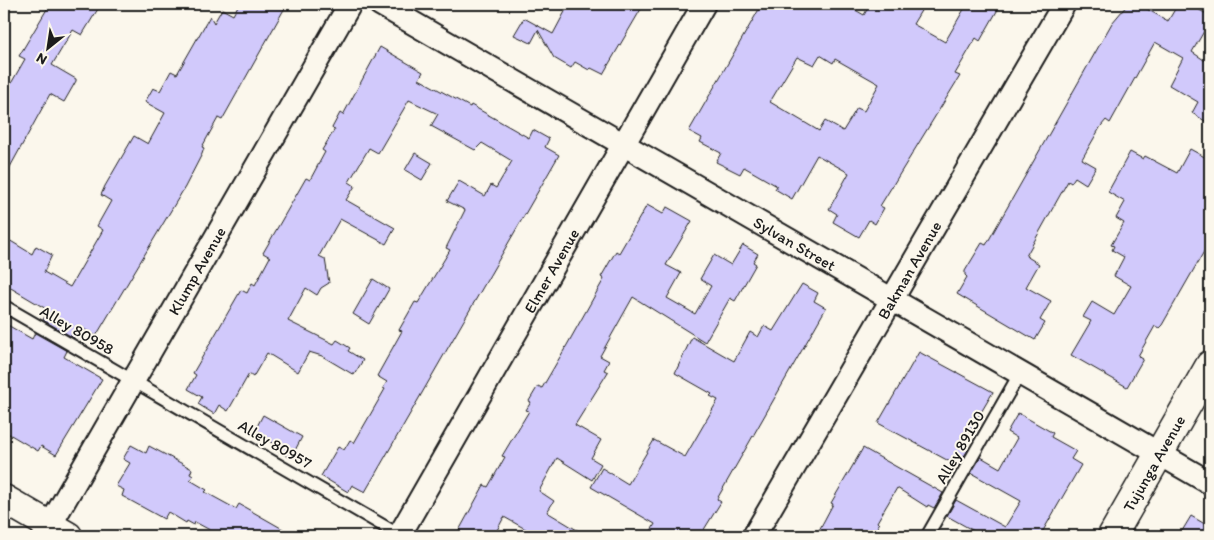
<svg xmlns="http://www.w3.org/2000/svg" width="1214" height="540" font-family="Itim,sans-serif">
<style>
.building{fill:#d1c9fb;stroke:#1c1c1c;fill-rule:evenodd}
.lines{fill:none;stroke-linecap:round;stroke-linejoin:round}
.lane-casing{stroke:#1c1c1c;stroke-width:15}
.street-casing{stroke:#1c1c1c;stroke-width:26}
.secondary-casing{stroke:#1c1c1c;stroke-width:31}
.lane{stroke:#fbf7ec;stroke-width:11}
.street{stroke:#fbf7ec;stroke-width:22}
.secondary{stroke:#fbf7ec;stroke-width:28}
.labels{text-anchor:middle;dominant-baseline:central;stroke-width:4;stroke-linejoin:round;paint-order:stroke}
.street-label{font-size:16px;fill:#1c1c1c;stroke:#fbf7ec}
</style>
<rect width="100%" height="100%" fill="#fbf7ec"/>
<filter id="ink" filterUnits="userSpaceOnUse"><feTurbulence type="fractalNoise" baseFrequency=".02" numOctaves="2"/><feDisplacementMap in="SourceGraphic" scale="10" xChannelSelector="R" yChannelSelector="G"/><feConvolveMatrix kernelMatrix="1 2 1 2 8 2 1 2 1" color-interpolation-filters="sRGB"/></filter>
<g filter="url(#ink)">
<g class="building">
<polygon points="50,4 101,4 82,35 73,30 52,65 76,79 76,81 64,102 50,94 4,178 4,84 9,87 25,59 19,56"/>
<polygon points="239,4 287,4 222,120 218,118 202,147 204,148 202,154 185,187 96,336 80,327 74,338 43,320 48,310 4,284 4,237 32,254 36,246 52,255 44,272 70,287 103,230 97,226 111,201 101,195 105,186 134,136 148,144 165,113 145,102 153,88 160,91 171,71 177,74 210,16 214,23 222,9 233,15"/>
<polygon points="569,4 631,4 641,9 603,74 591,68 589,70 575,62 571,68 554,58 538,30 531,43 514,35 524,18 553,34"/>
<path d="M762,4H845L864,15L870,4H925L913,24L945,42L967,4H1001L980,41L976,38L955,74L960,76L880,206L884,208L875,224L869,220L859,237L833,222L837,214L829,209L849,173L817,155L792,199L775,189L777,186L744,167L740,174L716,162L721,153L700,142L702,138L689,131ZM820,55L833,63L835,59L879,84L864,111L857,108L843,131L825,121L819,131L770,102L797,57L814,65Z"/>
<polygon points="1128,4 1138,4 1168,21 1178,4 1189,4 1210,16 1210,21 1192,52 1210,64 1210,124 1192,113 1198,102 1169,85 1183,58 1155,42 1110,123 1106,120 1101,126 1082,159 1096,167 1086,184 1075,177 1071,183 1068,181 1026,256 1039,264 1026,287 1051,301 1040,320 1045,323 1035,340 957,294 967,277 965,275 965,271 982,243 986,245 1112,23"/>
<polygon points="380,47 423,72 419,79 470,107 471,105 529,138 533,130 549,139 545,147 559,155 365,492 352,485 348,492 321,476 338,447 344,450 350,440 354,443 385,389 383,388 387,382 377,376 402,331 399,330 415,302 418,303 450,250 446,248 465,210 447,201 459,181 485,196 491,185 496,188 512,161 482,143 475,150 431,126 438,114 409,100 378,153 369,148 349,182 355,186 346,200 395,228 386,244 340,219 319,256 325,259 329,283 321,288 317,295 306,288 288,321 334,344 337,340 350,348 348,351 363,360 354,375 322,356 309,352 298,372 267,353 253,377 249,374 228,411 219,405 214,414 198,404 202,397 188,389 196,375 193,373 241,290 247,293 252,283 255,285 270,257 263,253 306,178 310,180 325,152 322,150 335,129 332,128 340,113 343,115"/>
<polygon points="1190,149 1210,160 1210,241 1162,325 1159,328 1155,326 1138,356 1143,359 1127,387 1071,355 1091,321 1083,317 1092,302 1114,315 1131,286 1114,276 1124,257 1112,250 1114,246 1111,245 1124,223 1116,218 1125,202 1108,192 1130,152 1143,159 1145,156 1177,173"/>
<polygon points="415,153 432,163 422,180 405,170"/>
<polygon points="647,205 663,214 667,207 692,221 666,265 681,273 667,298 695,314 711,286 700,279 714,255 731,265 743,245 758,254 753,262 756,264 735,301 730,298 705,342 633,297 600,356 609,361 604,370 608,372 575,425 601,440 591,458 601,464 592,480 557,458 539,491 554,501 547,512 587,536 538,536 504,517 494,536 456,536 484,485 488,487 505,457 502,456 529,411 526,410 531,402 529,401 538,386 542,388 567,345 604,279 601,277 616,251 619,253"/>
<polygon points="373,279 389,289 369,324 353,314"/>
<polygon points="802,284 818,293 814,301 826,308 717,499 721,502 700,536 648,536 655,524 591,487 602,468 628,484 654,440 685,457 718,400 710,396 712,394 675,373 692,337 734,361 750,332 758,337 764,326 773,331"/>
<polygon points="4,323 32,339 35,333 67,351 64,357 102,379 56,455 41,446 38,451 4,431"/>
<polygon points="919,352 993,392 966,438 962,447 968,450 958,466 878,423"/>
<polygon points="1018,413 1053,433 1051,437 1076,451 1071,459 1081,465 1040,536 983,536 947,516 956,500 1005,527 1021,501 971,473 981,457 1000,468 1017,438 1007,432"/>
<polygon points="263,415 302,437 291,458 272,448 275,444 254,432"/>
<polygon points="131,445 146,453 149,446 192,469 190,474 193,476 190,480 207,490 205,492 236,509 239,504 295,536 221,536 195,522 194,525 187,521 186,523 168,512 164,519 122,496 124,490 116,486 130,463 123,459"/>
<polygon points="863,448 943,493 934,508 928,505 927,507 897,488 877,522 879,524 872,536 816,536 833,504 831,503"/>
<polygon points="1191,516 1210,527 1210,536 1179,536"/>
</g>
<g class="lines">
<defs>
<g id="lane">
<polyline points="4,306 401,536"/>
<polyline points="927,536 1020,373"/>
</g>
<g id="street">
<path id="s1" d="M380,4L1210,483"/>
<path id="s2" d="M44,536L350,4"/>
<path id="s3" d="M399,536L704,4"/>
<path id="s4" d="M754,536L1064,4"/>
</g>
<g id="secondary">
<polyline points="4,499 68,536"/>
<path id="s5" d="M1112,536L1210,365"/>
</g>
</defs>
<use href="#lane" class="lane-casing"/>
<use href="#street" class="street-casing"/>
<use href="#secondary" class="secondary-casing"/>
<use href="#lane" class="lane"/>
<use href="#street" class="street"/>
<use href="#secondary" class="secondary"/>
</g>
</g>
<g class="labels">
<g class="street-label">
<text stroke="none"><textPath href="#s1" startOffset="479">Sylvan Street</textPath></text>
<text stroke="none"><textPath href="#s2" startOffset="306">Klump Avenue</textPath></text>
<text stroke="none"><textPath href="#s3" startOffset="306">Elmer Avenue</textPath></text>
<text stroke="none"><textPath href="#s4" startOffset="308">Bakman Avenue</textPath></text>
<text transform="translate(77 330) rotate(30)">Alley 80958</text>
<text transform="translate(275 444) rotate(30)">Alley 80957</text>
<text transform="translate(960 447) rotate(-60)">Alley 89130</text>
<text stroke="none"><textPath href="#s5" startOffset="84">Tujunga Avenue</textPath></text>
</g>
</g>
<rect width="1214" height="540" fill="none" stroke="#fbf7ec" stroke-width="20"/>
<rect x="10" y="10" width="1194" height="520" fill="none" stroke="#1c1c1c" stroke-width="2" filter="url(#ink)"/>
<g transform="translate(48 48) rotate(210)" stroke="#fbf7ec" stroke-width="4" paint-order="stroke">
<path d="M0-4L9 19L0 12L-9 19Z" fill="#1c1c1c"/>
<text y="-8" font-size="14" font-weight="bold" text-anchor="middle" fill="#1c1c1c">N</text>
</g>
</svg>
